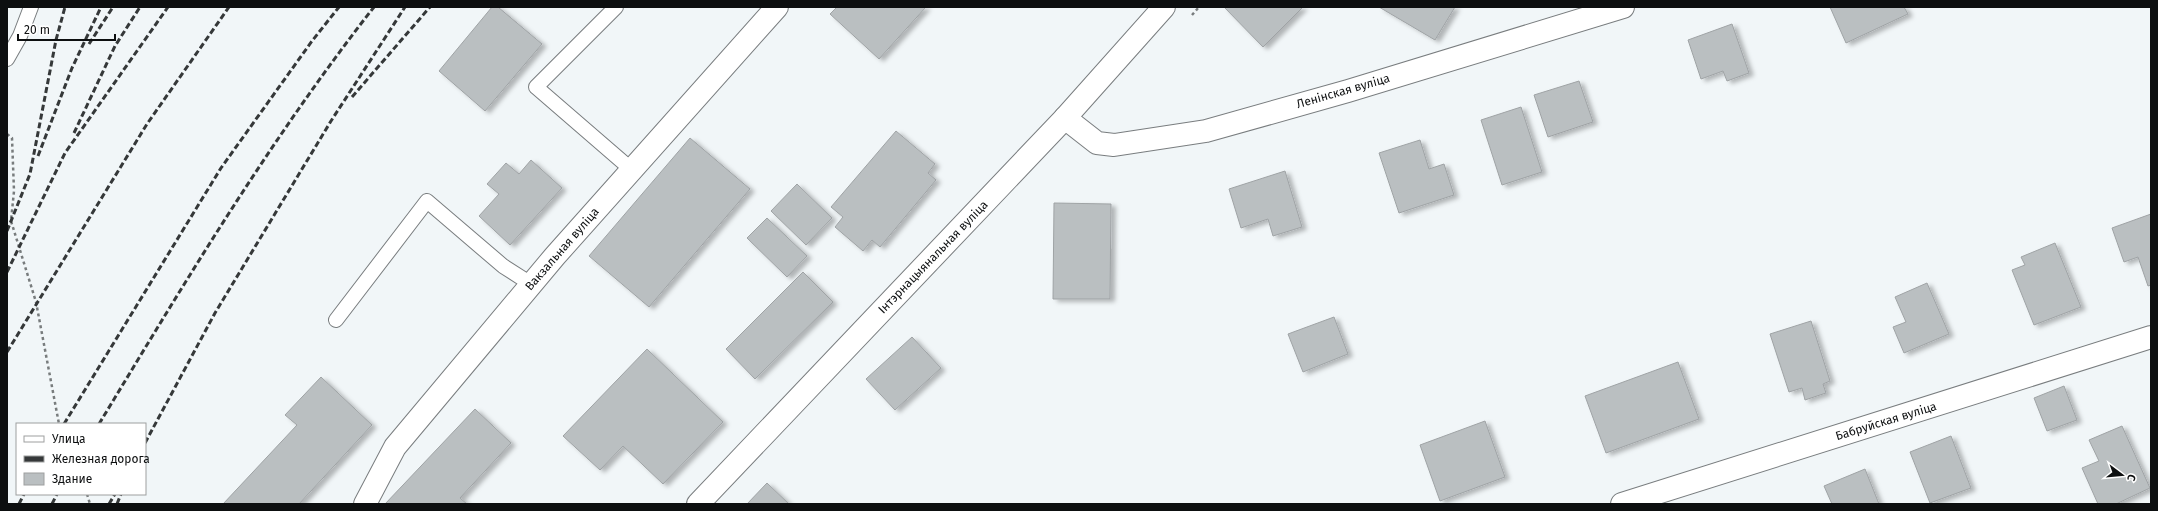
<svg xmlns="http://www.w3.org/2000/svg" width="2158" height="511" font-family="'Fira Sans',sans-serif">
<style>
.building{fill:#babfc1;stroke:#9fa3a5;filter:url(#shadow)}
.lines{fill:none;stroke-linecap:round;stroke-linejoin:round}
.service-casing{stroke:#797d7f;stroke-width:16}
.minor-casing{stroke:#797d7f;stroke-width:24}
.tertiary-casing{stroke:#797d7f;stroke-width:24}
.path{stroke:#787c7d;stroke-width:2.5;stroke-dasharray:3 3;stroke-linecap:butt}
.service{stroke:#fff;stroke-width:14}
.minor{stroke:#fff;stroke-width:22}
.tertiary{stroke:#fff;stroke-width:22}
.rail{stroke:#353839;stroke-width:3;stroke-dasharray:6 3;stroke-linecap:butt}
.labels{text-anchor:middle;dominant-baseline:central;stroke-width:3.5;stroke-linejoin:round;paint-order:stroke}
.street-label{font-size:12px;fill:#0d0f10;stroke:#fff}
</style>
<defs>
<filter id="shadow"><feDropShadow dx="4.5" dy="2.5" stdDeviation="2" flood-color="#0004"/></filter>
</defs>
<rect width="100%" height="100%" fill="#f1f6f8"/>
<g class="building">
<polygon points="492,7 498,7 542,44 485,111 439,71"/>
<polygon points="837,7 926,7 879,59 830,14"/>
<polygon points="1224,7 1303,7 1263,47"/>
<polygon points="1379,7 1455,7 1435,40"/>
<polygon points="1830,7 1904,7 1908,14 1846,43"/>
<polygon points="1732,24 1749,73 1727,81 1723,71 1701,79 1688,40"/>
<polygon points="1579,81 1593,122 1548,137 1534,95"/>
<polygon points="1521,107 1542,172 1502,185 1481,120"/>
<polygon points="896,131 935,164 928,173 936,180 880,247 872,240 863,251 835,227 843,217 831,207"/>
<polygon points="690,138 750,189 649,307 589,256"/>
<polygon points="1420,140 1429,169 1444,164 1454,195 1399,213 1379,153"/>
<polygon points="531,160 562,188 510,245 479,216 499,194 487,184 506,163 519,174"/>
<polygon points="1285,171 1302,227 1273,236 1268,219 1241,228 1229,189"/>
<polygon points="797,184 832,218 806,245 771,211"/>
<polygon points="1054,203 1111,204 1110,299 1053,299"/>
<polygon points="2151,214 2151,285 2148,286 2138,257 2124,262 2112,228"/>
<polygon points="767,218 807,256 787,277 747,238"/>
<polygon points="2055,243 2081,307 2034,325 2012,270 2025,265 2021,257"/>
<polygon points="803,272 833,302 755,379 726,349"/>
<polygon points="1927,283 1949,334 1904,353 1893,327 1906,322 1895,297"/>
<polygon points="1334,317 1348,354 1303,372 1288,334"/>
<polygon points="1811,321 1830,381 1823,384 1826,393 1805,400 1802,388 1789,392 1770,334"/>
<polygon points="912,337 941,368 895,410 866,379"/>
<polygon points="647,349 723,422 663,484 623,446 600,470 563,436"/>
<polygon points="1678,362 1699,419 1606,453 1585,396"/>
<polygon points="321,377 372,425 299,504 223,504 297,425 285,415"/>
<polygon points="2064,386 2077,420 2047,431 2034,398"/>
<polygon points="475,409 511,443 460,498 467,504 385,504"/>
<polygon points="1485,421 1505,477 1440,501 1420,445"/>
<polygon points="2122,426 2150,488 2116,504 2098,504 2082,468 2099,461 2089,440"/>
<polygon points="1951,436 1971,488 1930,503 1910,452"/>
<polygon points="1865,469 1879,504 1832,504 1824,486"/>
<polygon points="767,483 789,504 747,504"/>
</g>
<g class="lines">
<defs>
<g id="service">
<polyline points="616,7 536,87 632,170"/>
<polyline points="7,59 20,36 31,7"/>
<polyline points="336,320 427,201 503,266 531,284"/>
</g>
<g id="minor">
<polyline points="1065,118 1097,143 1114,145 1206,131 1348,91 1623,7"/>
<polyline points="365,504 395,447 555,256 777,7"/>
<polyline points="1622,504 2151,337"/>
</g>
<polyline id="tertiary" points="698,504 1065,118 1164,7"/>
</defs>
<use href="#service" class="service-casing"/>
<use href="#minor" class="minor-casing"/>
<use href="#tertiary" class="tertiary-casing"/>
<g class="path">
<polyline points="1192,15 1199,7"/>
<polyline points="7,134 12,138 14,191 11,221 36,302 59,424"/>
<polyline points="87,494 90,504"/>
</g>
<use href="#service" class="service"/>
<use href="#minor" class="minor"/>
<use href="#tertiary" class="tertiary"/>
<g class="rail">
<polyline points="89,44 113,7"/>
<polyline points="352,97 430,7"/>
<polyline points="74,133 115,46 140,7"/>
<polyline points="38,156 72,68 101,7"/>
<polyline points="7,231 30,174 56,40 65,7"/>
<polyline points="7,272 65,153 168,7"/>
<polyline points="7,352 147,124 229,7"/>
<polyline points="64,424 221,168 312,41 339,7"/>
<path d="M99,424C185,282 271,138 374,7"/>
<polyline points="145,443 215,313 331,121 405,7"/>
<polyline points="19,504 24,494"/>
<polyline points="52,504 57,494"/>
<polyline points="109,504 115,494"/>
<polyline points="117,504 121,494"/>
</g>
</g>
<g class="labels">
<g class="street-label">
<text transform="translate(1343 91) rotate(-16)">Ленінская вуліца</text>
<text transform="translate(562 249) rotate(-49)">Вакзальная вуліца</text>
<text transform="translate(933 257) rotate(-46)">Інтэрнацыянальная вуліца</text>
<text transform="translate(1886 421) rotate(-17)">Бабруйская вуліца</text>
</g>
</g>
<rect width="2158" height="511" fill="none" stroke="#0d0f10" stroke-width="16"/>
<rect x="16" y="423" width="130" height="72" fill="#ffffff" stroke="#9e9f9f"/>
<rect x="24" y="436" width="20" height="6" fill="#ffffff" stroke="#9e9f9f"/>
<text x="52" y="443" font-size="12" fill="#0d0f10">Улица</text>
<rect x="24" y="456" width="20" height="6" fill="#353839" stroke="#9e9f9f"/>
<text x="52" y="463" font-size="12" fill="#0d0f10">Железная дорога</text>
<rect x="24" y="473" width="20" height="12" fill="#babfc1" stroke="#9e9f9f"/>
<text x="52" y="483" font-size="12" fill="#0d0f10">Здание</text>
<g transform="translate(2122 475) rotate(106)" stroke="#ffffff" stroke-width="3" paint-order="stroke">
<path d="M0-3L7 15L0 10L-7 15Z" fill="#0d0f10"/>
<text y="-6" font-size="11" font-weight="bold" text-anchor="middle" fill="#0d0f10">С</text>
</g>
<path d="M18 34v6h97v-6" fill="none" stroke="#0d0f10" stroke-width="2"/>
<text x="24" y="34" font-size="12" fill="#0d0f10" stroke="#ffffff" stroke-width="3" paint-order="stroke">20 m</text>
</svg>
